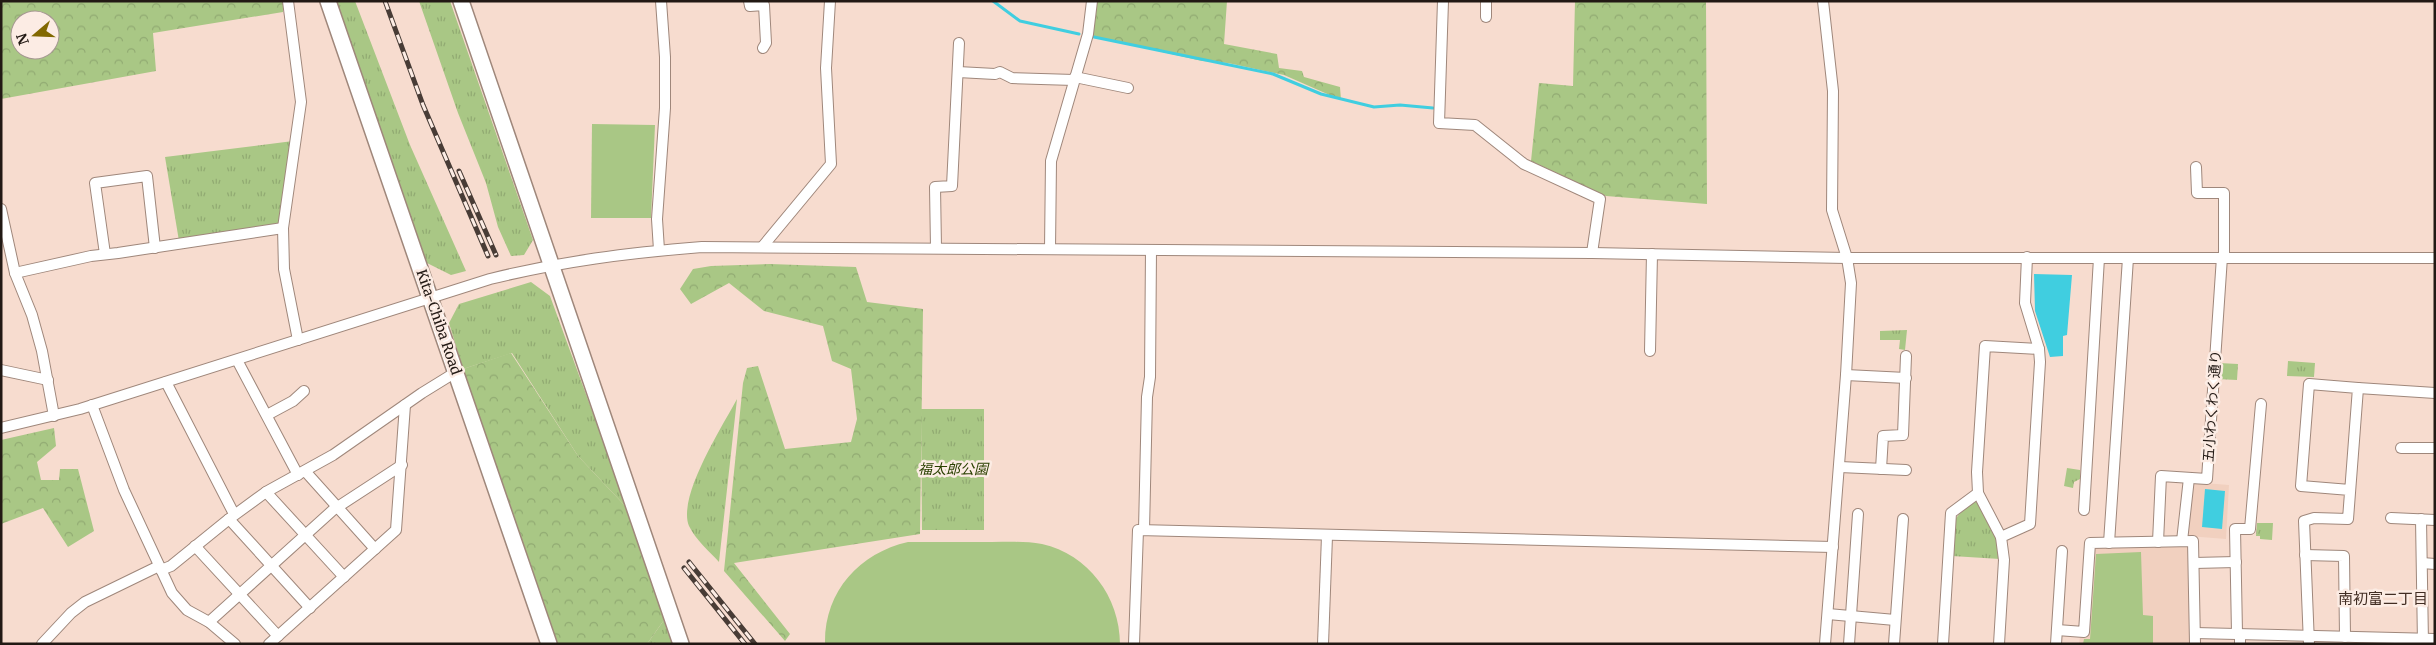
<svg xmlns="http://www.w3.org/2000/svg" width="2436" height="645" font-family="Merriweather,'Noto Sans JP',serif">
<style>
.built{fill:#f1d0bf}
.grass{fill:url(#grass-tufts)}
.forest{fill:url(#forest-crowns);fill-rule:evenodd}
.garden{fill:#a9c785}
.water{fill:#40cee0}
.lines{fill:none;stroke-linecap:round;stroke-linejoin:round}
.stream{stroke:#40cee0;stroke-width:3}
.minor-casing{stroke:#9f877b;stroke-width:12}
.highway-casing{stroke:#9f877b;stroke-width:18}
.minor{stroke:#fff;stroke-width:10}
.highway{stroke:#fff;stroke-width:15}
.rail-casing{stroke:#483c36;stroke-width:5}
.rail{stroke:#fcece4;stroke-width:3;stroke-dasharray:9;stroke-linecap:butt}
.labels{text-anchor:middle;dominant-baseline:central;stroke-width:5;stroke-linejoin:round;paint-order:stroke}
.street-label{font-size:14px;fill:#221914;stroke:#fcece4}
.park-label{font-size:14px;font-style:italic;fill:#2a4000;stroke:#fcece4}
.neighbourhood-label{font-size:15px;fill:#412d23;stroke:#fcece4}
</style>
<defs>
<pattern id="grass-tufts" width="24" height="20" patternUnits="userSpaceOnUse" patternTransform="scale(1.25)"><rect width="24" height="20" fill="#a9c785"/><path d="M3 7l-1-3M5 7V3M7 7l1-3M15 17l-1-3M17 17v-4M19 17l1-3" fill="none" stroke="#91aa72"/></pattern>
<pattern id="forest-crowns" width="20" height="18" patternUnits="userSpaceOnUse" patternTransform="scale(1.25)"><rect width="20" height="18" fill="#a9c785"/><path d="M2 6a3 3 0 1 1 6 0M12 15a3 3 0 1 1 6 0" fill="none" stroke="#91aa72"/></pattern>
</defs>
<rect width="100%" height="100%" fill="#f7dccf"/>
<g class="built">
<polygon points="2191,482 2229,485 2226,539 2188,536"/>
<polygon points="2189,544 2189,644 2079,644 2092,549 2095,547"/>
</g>
<g class="grass">
<polygon points="333,1 355,1 410,145 466,271 451,275 425,262"/>
<polygon points="419,1 450,1 533,240 524,255 511,256 498,227 486,183 458,113"/>
<polygon points="293,141 282,224 179,241 165,157"/>
<polygon points="531,282 550,296 628,509 578,456 512,353 463,369 449,323 459,304"/>
<polygon points="1907,330 1905,350 1899,349 1900,340 1880,340 1880,331"/>
<polygon points="2288,361 2315,363 2314,377 2287,376"/>
<polygon points="2219,363 2238,364 2237,380 2217,379"/>
<path d="M737,399L719,562C710,552 695,539 689,526C677,497 722,427 737,399Z"/>
<polygon points="921,409 984,409 984,530 922,530"/>
<polygon points="2067,468 2080,470 2080,479 2074,482 2073,488 2064,486"/>
<path d="M1976,501L1996,538L2000,559L1952,556C1954,524 1947,520 1976,501Z"/>
<polygon points="2257,523 2273,523 2272,540 2260,539 2260,536 2256,536"/>
<polygon points="664,620 672,644 647,644"/>
</g>
<g class="forest">
<path d="M1,1H283V12L153,33L156,71L1,99ZM20,20H50V50H20Z"/>
<polygon points="1096,1 1227,1 1224,44 1277,54 1279,68 1302,71 1304,77 1340,87 1341,100 1284,75 1228,63 1202,61 1092,36"/>
<polygon points="1575,1 1706,1 1707,204 1606,196 1531,161 1539,83 1573,86"/>
<polygon points="770,264 856,267 867,302 923,309 920,534 734,563 790,634 785,641 724,571 743,383 747,368 758,366 785,449 851,442 857,419 851,369 832,361 823,326 764,311 729,283 691,304 680,289 693,269 711,266"/>
<polygon points="511,353 578,456 628,509 664,620 647,644 555,644 463,369"/>
<polygon points="54,428 56,446 37,462 41,480 59,480 60,469 78,469 94,531 68,547 43,508 1,524 1,440"/>
</g>
<g class="garden">
<polygon points="592,124 655,125 651,218 591,218"/>
<path d="M908,542C936,542 964,542 992,542C1009,542 1026,541 1042,544C1088,554 1120,597 1120,644H825C824,592 859,553 908,542Z"/>
<polygon points="2141,552 2143,615 2153,616 2153,644 2083,644 2084,639 2090,639 2096,554"/>
</g>
<g class="water">
<polygon points="2034,274 2072,275 2067,335 2063,336 2063,356 2050,357 2035,311"/>
<polygon points="2205,489 2225,491 2222,529 2202,527"/>
</g>
<g class="lines">
<g class="stream">
<polyline points="993,1 1020,21 1079,34"/>
<polyline points="1094,37 1273,74 1321,94 1374,107 1400,105 1433,108"/>
</g>
<defs>
<g id="minor">
<polyline points="288,1 301,102 283,228 284,269 298,340"/>
<polyline points="749,1 750,6 764,5 766,43 763,48"/>
<polyline points="1443,1 1439,123 1475,125 1524,164 1600,199 1592,253"/>
<polyline points="1486,1 1486,17"/>
<polyline points="1823,1 1833,91 1832,210 1847,258 1851,283 1846,375 1825,644"/>
<polyline points="958,72 995,74 1000,72 1012,78 1074,80"/>
<polyline points="1075,77 1128,88"/>
<polyline points="2196,167 2197,193 2224,193 2224,257"/>
<polyline points="1,209 15,273 32,315 42,351 54,416"/>
<polyline points="763,246 831,164 826,68 830,1"/>
<polyline points="936,248 935,187 952,186 959,43"/>
<polyline points="1050,249 1051,161 1088,34 1092,1"/>
<polyline points="659,250 657,219 665,108 665,57 661,1"/>
<polyline points="105,254 95,183 147,176 155,248"/>
<polyline points="15,273 91,256 118,253 283,228"/>
<polyline points="1650,351 1652,254"/>
<polyline points="237,360 298,475"/>
<polyline points="1,370 48,380"/>
<polyline points="1846,375 1906,378"/>
<polyline points="166,382 234,514"/>
<polyline points="2358,388 2435,393"/>
<polyline points="92,405 124,490 172,593 187,610 209,622 235,644"/>
<polyline points="267,415 293,401 304,391"/>
<path d="M1,428L80,409L490,279C563,261 627,253 702,247L1592,253L1847,258H2435"/>
<polyline points="2401,448 2435,448"/>
<polyline points="1840,467 1906,470"/>
<polyline points="1881,469 1883,436 1903,435 1906,356"/>
<polyline points="305,471 375,549"/>
<polyline points="266,492 344,577"/>
<polyline points="1978,493 2001,537"/>
<polyline points="2084,510 2099,258"/>
<polyline points="2391,518 2435,520"/>
<polyline points="229,519 310,608"/>
<polyline points="2421,519 2423,644"/>
<polyline points="1144,530 1147,397 1150,377 1151,250"/>
<polyline points="2182,541 2189,478"/>
<polyline points="2158,542 2161,476 2207,479 2222,257"/>
<polyline points="2109,543 2128,258"/>
<polyline points="195,546 278,636"/>
<polyline points="2305,555 2344,556 2345,637"/>
<polyline points="2194,563 2236,562"/>
<polyline points="2422,563 2435,564"/>
<polyline points="161,570 171,566 229,519 266,492 333,455 422,393 456,372"/>
<polyline points="1828,614 1895,620"/>
<polyline points="209,622 333,510 402,465"/>
<polyline points="2057,630 2084,632 2090,543 2193,541 2195,644"/>
<polyline points="2195,633 2435,639"/>
<polyline points="42,644 71,613 85,602 159,566"/>
<polyline points="269,644 396,530 405,405"/>
<polyline points="1134,644 1138,530 1833,547"/>
<polyline points="1323,644 1327,536"/>
<polyline points="1849,644 1858,514"/>
<polyline points="1894,644 1903,519"/>
<polyline points="1943,644 1951,513 1978,493 1977,472 1985,346 2039,349"/>
<polyline points="1999,644 2004,560 2001,537 2030,524 2040,362 2039,349 2025,303 2027,257"/>
<polyline points="2056,644 2062,551"/>
<polyline points="2240,644 2240,637 2237,633 2235,529 2250,529 2261,404"/>
<polyline points="2309,644 2304,521 2314,518 2348,519 2358,388 2309,384 2301,486 2350,490"/>
</g>
<g id="highway">
<polyline points="328,1 549,644"/>
<polyline points="461,1 681,644"/>
</g>
</defs>
<use href="#minor" class="minor-casing"/>
<use href="#highway" class="highway-casing"/>
<use href="#minor" class="minor"/>
<use href="#highway" class="highway"/>
<defs>
<g id="rail">
<polyline points="385,1 423,105 488,256"/>
<polyline points="459,171 496,255"/>
<polyline points="689,562 755,644"/>
<polyline points="684,568 745,644"/>
</g>
</defs>
<use href="#rail" class="rail-casing"/>
<use href="#rail" class="rail"/>
</g>
<g class="labels">
<g class="street-label">
<text transform="translate(439 322) rotate(71)">Kita-Chiba Road</text>
<text transform="translate(2212 406) rotate(-86)">五小わくわく通り</text>
</g>
<g class="park-label">
<text x="953" y="469">福太郎公園</text>
</g>
<g class="neighbourhood-label">
<text x="2383" y="598">南初富二丁目</text>
</g>
</g>
<rect width="2436" height="645" fill="none" stroke="#221914" stroke-width="5"/>
<g transform="translate(35 35) rotate(251)"><circle r="24" fill="#fcece4" stroke="#a59891"/>
<path d="M0-4L9 19L0 12L-9 19Z" fill="#826800"/>
<text y="-8" font-size="14" font-weight="bold" text-anchor="middle" fill="#221914">N</text>
</g>
</svg>
